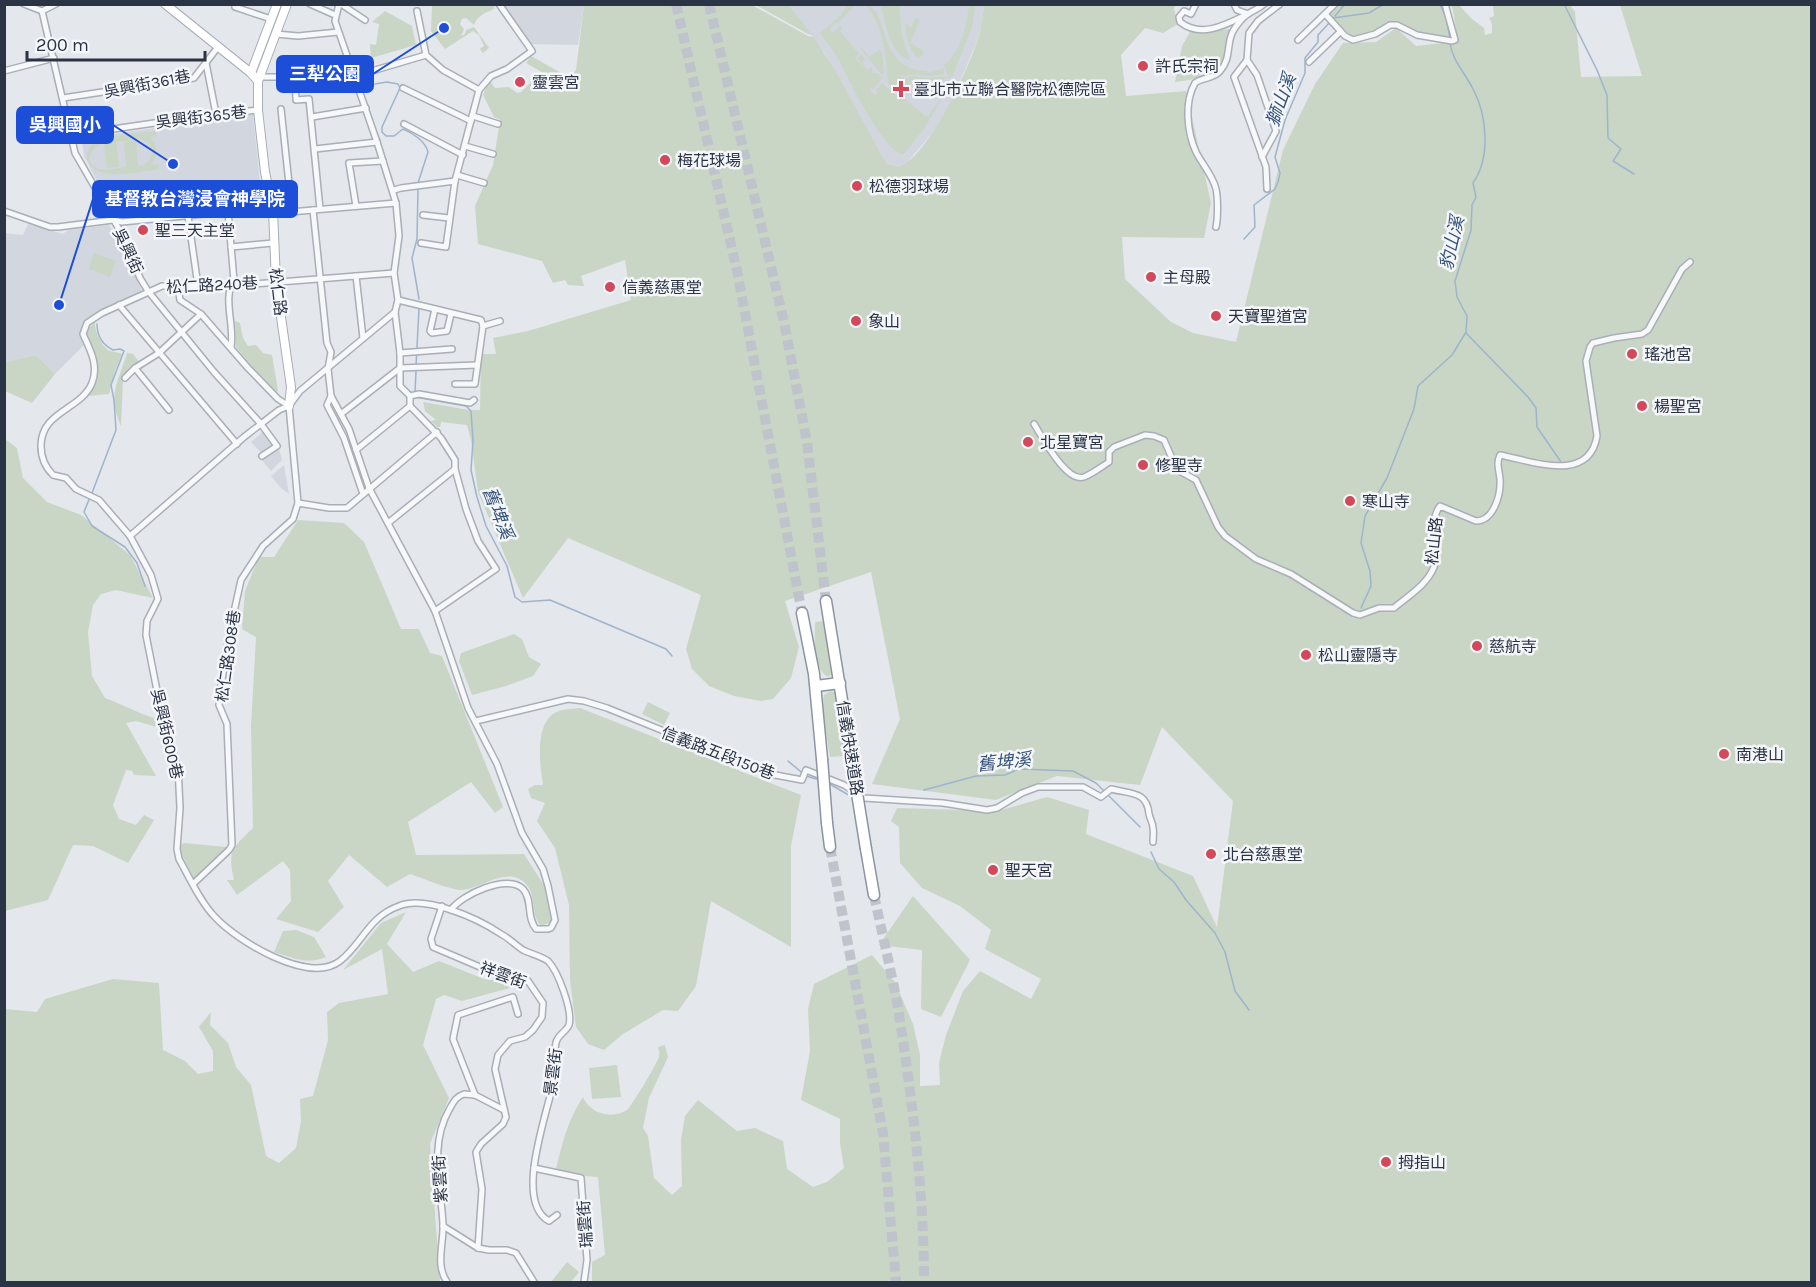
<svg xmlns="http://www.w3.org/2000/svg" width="1816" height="1287" font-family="Karla,'Noto Sans TC',sans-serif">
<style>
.built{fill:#d2d6de}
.green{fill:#c9d6c5;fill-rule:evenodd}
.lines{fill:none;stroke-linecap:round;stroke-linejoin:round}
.stream{stroke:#9fb4cc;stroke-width:1.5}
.highway-tunnel{stroke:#bfc3cb;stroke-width:10;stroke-dasharray:10 5;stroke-linecap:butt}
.street-casing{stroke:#a9aeb7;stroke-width:8}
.secondary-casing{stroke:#a9aeb7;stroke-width:10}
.highway-casing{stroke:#8b94a3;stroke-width:13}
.street{stroke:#f7f8fa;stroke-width:5}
.secondary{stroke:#fff;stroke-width:8}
.highway{stroke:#fff;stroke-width:10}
.highway-bridge-casing{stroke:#8b94a3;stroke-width:13;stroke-linecap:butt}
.highway-bridge{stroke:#fff;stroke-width:10}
.poi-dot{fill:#d1495b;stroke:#f4f6f9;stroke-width:2}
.labels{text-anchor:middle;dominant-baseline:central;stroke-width:5;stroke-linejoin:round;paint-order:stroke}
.poi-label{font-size:16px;fill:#2b3445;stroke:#f4f6f9;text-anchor:start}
.street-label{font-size:16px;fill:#2b3445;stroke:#f4f6f9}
.water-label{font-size:18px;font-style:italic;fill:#34527a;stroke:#f4f6f9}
.leader{fill:none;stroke:#1d4ed8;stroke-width:2}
.callout-dot{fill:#1d4ed8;stroke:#f4f6f9;stroke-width:2}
.callout{fill:#1d4ed8;stroke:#1d4ed8;stroke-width:2}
.callout-label{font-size:18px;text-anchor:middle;font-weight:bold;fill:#fff}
</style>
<rect width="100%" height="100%" fill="#e4e7ec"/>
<g class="built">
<polygon points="503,5 584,5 578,45 531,44"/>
<polygon points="789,5 984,5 982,24 977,41 952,100 934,131 904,166 898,167 892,166 884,161 824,52"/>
<polygon points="253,114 262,203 191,212 116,217 84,156 82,142 84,138"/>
<polygon points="28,224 63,234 68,230 109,225 121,245 142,291 85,320 81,334 84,345 55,374 36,355 5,362 5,233 23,235"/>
<polygon points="267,428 276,439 282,460 271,471 262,460 265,457 251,442"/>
<polygon points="284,465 289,494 281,488 271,476"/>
</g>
<g class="green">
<path d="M432,5H492L495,8C486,14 479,13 474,25L466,18L462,19L460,24L464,29L461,36L465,34L466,30L474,27L489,48L483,53L480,49L484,46L479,35L473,31L445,49L431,31Z"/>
<path d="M584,5H752L808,36L814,37L839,77L884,160L888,164L898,167C928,159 972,62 980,32C982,23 983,14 984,5H1175L1174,9L1178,24L1163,33L1145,28L1121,55L1126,96L1186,91L1211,203L1204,238L1122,237L1125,279L1171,322L1193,333L1236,342L1283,150L1315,84L1343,43L1376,42L1396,28L1416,46L1451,42L1457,37L1453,10L1451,5H1459L1472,19L1484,28L1485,35L1492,33V24L1489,18L1494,16L1493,5H1570L1575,12L1581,77L1642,76L1620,5H1811V1282H592V1262L605,1255L598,1177L585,1176L556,1169C562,1144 568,1119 583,1097C589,1113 612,1120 627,1110C631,1107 659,1061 659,1056C660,1053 659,1050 658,1047L665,1045L668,1057L649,1098L643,1128L648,1136L654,1178L672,1195L682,1186L681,1140L685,1116L698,1100L737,1131L755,1128L783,1141L787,1169L813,1187L827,1182L844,1168L840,1143V1119L801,1100L810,1051L808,1009L814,984L872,955L895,982L913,1024L920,1055V1086L940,1085L939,1063L946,1035L963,991L980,971L1031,999L1041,979L985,949L991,930L960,906L922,888L900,863L899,827L891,821L897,808L998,811L1047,797L1089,810L1086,834L1193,876L1217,927L1233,801L1162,727L1140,785L1057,776L996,800L872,784L900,719L871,572L785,601L799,647L791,678L773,699L761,701L734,696L709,686L692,669L686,649L701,595L568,538L523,598L478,492L471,440L467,425L441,422L440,427H437L431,421L436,420L425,411L423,402L469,410H480L481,354H496L493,338L528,331L631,300L625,260L581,276L584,286L568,285L565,280L553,283L542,261L478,244L475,206L493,165L500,120L494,117L483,95L489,80L495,88L509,87L517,93L521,92L534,79L547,75L526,63L531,56L570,78L576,70Z"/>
<polygon points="756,5 789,5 812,35 808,34"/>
<path d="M847,5H855L839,22L833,24L830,30L832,33L840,26L842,29L840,31L859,54L855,58L871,74L857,58L861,54L866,60L862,61L867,69L872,67V73H878L882,78L874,89L872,88L870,91L876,95L878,92L876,90L882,83L899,98L902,96L925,116H928L939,101L946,87H948L926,126L903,155C883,150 850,82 841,64C836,53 827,43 820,33L841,15Z"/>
<path d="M866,5C890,8 875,70 927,71L928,73L944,68V74L930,76L912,74L905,76L897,75L904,78V80L912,76L927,78L952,76L947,74L945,67L943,66C962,52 966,26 969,5H975L972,27L952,77L931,82L911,80L910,87L906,91L898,85L895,88L888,83C886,57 884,26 866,5Z"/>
<path d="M881,5H899L902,37L910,60C890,55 885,23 881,5Z"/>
<path d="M1340,5H1441L1448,20L1451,36L1426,37L1396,22H1386C1376,34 1367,35 1351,36L1330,14Z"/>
<polygon points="385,11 412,26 416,45 371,58 370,44 376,45 379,24 372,22"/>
<path d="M915,18L920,20L910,43L924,51L922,56L918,58C908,49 906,36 905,23L909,25V27L911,28Z"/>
<path d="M1230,29C1229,38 1227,53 1223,62C1217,77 1189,80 1175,82L1182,46L1191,30L1204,32Z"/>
<polygon points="861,47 869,57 879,50 882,53 884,72 882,75 860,48"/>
<path d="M156,131V136L150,137C158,145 158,155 151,165L159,164V169C141,171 96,183 88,161C85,154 88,150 92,144H89L88,139ZM142,139L149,143C155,153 151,165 138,166L136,141L124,142L126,167C118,168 104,172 96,168C83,160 93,145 104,143L107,168L119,167L116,142Z"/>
<polygon points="94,253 116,261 110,277 89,269"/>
<polygon points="235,321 240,323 243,338 248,346 256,345 263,353 272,355 278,391 273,393 236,347"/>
<path d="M95,322C94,330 101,345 108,350C111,352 118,352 122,354L115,371L109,394L87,396C106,372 92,356 86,331Z"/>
<path d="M127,353L133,354L139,362L123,378L121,426C107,395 118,383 127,353Z"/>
<polygon points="36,355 55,374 32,403 5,391 5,362"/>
<path d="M5,439L17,448L23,478L47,502L81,515L130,555L153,598L116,590L101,594L93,605L88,632L92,676L105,698C124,705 141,715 161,720L160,728L136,721L126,723L156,776L134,775L132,771L126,770L113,805L119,819L136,825L144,815L154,820L128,863L93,846L73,845L48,900L5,911Z"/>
<path d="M298,520L344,523L364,542L401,629H419L430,653L442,656L503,807L495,813L471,782L408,822L416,855L524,854L547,890L553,921L541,926C530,914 537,896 526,884C507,864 479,891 460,890C445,888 425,879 410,874L387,887L349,855L328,881L344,907L318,932L276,919L291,901L290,870L283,861L237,895L227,880H234C227,850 233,848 253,828L251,726L256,637L242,629L245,591L259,557H274Z"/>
<path d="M826,621L833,667L832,674L828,677C812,668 815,639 815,622Z"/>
<polygon points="514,634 522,639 529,657 541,664 533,676 506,686 472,695 459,661 461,653"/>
<polygon points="830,691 835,692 839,700 845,756 830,757 825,728 823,700 824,695"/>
<polygon points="648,702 670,713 664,725 642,714"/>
<path d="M580,708L801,795L791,846V947L711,901L696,986L678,1011L663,1010L623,1034L604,1050L588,1044L576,1027L570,980L569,905L555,848L537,821L545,803L531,798L528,789L535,785H543C540,765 534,724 556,712C563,709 572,709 580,708Z"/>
<polygon points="184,843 226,847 226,850 195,881 182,855 180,845"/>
<polygon points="913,896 970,960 941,1017 921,1009 922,950 879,945"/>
<polygon points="406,912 387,944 413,972 439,961 484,979 525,984 462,1001 444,995 436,999 423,1045 449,1098 430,1144 440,1282 5,1282 5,1009 37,1012 45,999 113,979 159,983 163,1050 185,1061 198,1074 213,1071 213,1051 199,1027 211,1012 210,1025 228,1043 236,1067 251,1085 266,1156 279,1163 296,1148 301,1121 300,1099 313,1096 328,1040 327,1012 339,1003 388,994 382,949 343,970 381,923"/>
<path d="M296,930L314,937L326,957C307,965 293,958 274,952L283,931Z"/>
<polygon points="617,1065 621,1097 592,1099 589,1068"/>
<polygon points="567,1262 579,1272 571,1282 551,1282"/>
</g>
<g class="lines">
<g class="stream">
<polyline points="1440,4 1446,18 1450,38"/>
<polyline points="1564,4 1597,70 1607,95 1608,138 1621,149 1613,161 1634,174"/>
<polyline points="1335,16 1345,4"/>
<polyline points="1333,18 1369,13 1384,4"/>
<path d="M375,84L387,82L398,84L400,88L382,127V132L386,136H394L403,129C413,133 426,142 428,152L418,183"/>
<polyline points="418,188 417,239 412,258 419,299"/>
<polyline points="1244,239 1255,227 1254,205 1275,189 1278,182 1280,173 1275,157 1285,120 1305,73 1305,58 1318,42 1318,35 1330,22"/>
<polyline points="1466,333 1528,397 1536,408 1537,427 1561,462"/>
<polyline points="416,366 419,308"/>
<polyline points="415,393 416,371"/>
<polyline points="415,397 466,406 471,411 473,441 471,470 477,497 486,526 507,566 515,597 522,602 550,600 666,649 672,656"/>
<path d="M92,493L116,430L114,400L111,385L124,351L120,349L113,350C103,345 97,336 97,324"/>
<polyline points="90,497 84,512 92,526 125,547 137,563 145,586"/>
<path d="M1361,608L1371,586L1370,571L1361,543L1365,516L1387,478L1414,409L1418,386L1452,355L1466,332L1467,316L1457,297L1455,281L1471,230L1472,205L1476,197L1473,183C1491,158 1487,115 1473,89C1465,73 1452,60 1450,43"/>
<polyline points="788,761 806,776 820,780"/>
<polyline points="828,783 852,797"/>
<polyline points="924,790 976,776 1005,775 1019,769 1073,771 1096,783 1140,827"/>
<polyline points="1151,852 1159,869 1174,882 1186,900 1215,933 1225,952 1235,991 1249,1010"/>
</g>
<g class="highway-tunnel">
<polyline points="676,4 737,271 802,613"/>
<polyline points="709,4 784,322 807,442 826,601"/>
<polyline points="830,847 883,1133 896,1282"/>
<path d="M874,895C882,933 891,970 898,1008C912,1098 924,1191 924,1282"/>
</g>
<defs>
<g id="street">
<polyline points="24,4 42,11"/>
<polyline points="310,4 335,15"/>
<polyline points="339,4 335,21 377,142 396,203 399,236 394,273 398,300 395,312 400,353 400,386 410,396 410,406 441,438 455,460 455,469 466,509 478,541 496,569 435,611"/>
<polyline points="341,4 365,20"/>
<path d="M1196,4L1191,14L1184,11L1179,17L1180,22C1202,39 1227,24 1248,14L1237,10L1234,4"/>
<polyline points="235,7 271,19"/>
<polyline points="42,11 75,153 123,236 140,278 148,291 214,372 261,424 277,446 262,456"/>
<polyline points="42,11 56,4"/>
<polyline points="417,11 426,55 443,70 479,90"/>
<polyline points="1326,15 1345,36 1353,40 1375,34 1390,25 1397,25 1417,35 1452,41 1455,40 1445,4"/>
<polyline points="276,34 298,36 338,32"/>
<polyline points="1298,40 1335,4"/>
<polyline points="1247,60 1257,75 1276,131 1262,157"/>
<polyline points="1309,62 1340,32"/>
<polyline points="206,63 216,114"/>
<polyline points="4,71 54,58"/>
<polyline points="355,76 426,55"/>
<polyline points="259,77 295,77 353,69"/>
<polyline points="295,77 296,100 309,99 320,209"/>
<polyline points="403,88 471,121"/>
<polyline points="63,98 194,78 218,47"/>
<polyline points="281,109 292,212"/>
<polyline points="473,116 498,124"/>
<polyline points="312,117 366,108"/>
<polyline points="404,124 463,155"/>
<polyline points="72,135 216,114 258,110"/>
<polyline points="465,146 493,154"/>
<polyline points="315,149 377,142"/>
<polyline points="457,175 484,183"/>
<polyline points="1267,189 1266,167 1234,77 1247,60 1249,33 1258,21 1280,4"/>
<polyline points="394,190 401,188 455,181"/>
<polyline points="356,206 349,163 383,161"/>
<path d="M313,210L327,343L331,352L328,369L331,396L349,429L369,488L435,611L468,708L497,764L522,833L543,869L548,886L555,920L551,928L548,929H536C526,917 533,900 523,889C508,873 461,895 451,910"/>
<polyline points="4,211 50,227 58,227 113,220 122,222 266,208 278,213 396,203"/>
<path d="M228,211L234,281C222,296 235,327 231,347"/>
<polyline points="423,215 449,218"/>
<polyline points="188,216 198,286"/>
<path d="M1216,227C1218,218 1218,198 1216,189C1213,176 1202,164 1196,152C1187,132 1184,102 1195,83C1203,77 1214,79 1220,71C1230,60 1227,49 1231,36C1233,29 1242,18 1248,14C1253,10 1259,9 1264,4"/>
<polyline points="421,243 446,247 455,181 479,90 491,76 507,69 532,51 499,4"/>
<polyline points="231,247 273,243"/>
<path d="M394,273L230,286H162L102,313L87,323L83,334C90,350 99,365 92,383C81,410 41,411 41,446C41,457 45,467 53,475L66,478L76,489L99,500L130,536L151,575L158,599L147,621L146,635L164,726L178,767L180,808L177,849L179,859C189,877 201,903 215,917C237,941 309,985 340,961C363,943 368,917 399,906C426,895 477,918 501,934C509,938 515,945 523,950C531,954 541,956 548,961C558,971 573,1011 569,1025C566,1032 557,1035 556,1043C553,1053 557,1065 555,1075C550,1107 512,1201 549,1221L557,1215"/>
<polyline points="356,276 363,338"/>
<polyline points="178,287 180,300 201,314 248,368 278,399 289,406"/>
<polyline points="398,300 481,320 483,326"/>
<polyline points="119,305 237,444"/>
<polyline points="435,309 430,331 432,333 447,331 451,314"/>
<polyline points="483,326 500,321"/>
<polyline points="400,353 452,349"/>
<polyline points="135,368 169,410"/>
<polyline points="125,378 135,368 159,353 201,314"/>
<polyline points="455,384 475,384 483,326"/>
<polyline points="331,396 327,405 344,438 363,494"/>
<polyline points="410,396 419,394 470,403 474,400"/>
<polyline points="341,414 400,368 477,365"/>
<path d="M1034,424C1042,436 1066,483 1084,477C1092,474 1101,467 1109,462V452L1114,447L1145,435L1154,436L1164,440L1171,456L1172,467L1196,480L1218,527L1225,536L1256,559L1291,574L1353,613L1360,615L1379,608H1394C1408,596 1427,585 1434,567C1440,549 1427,523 1440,506L1476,521C1494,521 1501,494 1500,479C1499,469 1496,464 1500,455C1532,461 1589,484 1597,436L1586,361L1590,347L1593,343L1614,338L1642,334L1648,330L1682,269L1690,262"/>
<polyline points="356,450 410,406"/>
<polyline points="298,503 329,508 347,508 437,432"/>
<polyline points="388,523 455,469"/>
<polyline points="130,536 244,437 279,410 289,406 300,391 395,312"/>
<path d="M476,721L568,699L584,701L607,708L770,774L802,780L806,770L844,785L864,798L943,803L987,810L997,808L1022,793L1038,787H1083L1101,797L1111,789C1131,794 1147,791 1149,814C1150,819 1153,823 1153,828C1154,833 1153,838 1153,842"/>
<polyline points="193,884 229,850 232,845 227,724 219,705 221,686 230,630 241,580 263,546 293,519 298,503 289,406"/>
<polyline points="442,906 431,939 433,947 494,973 528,981 543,1003 542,1017 533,1030 525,1037 510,1041 498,1055 495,1069 506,1117 503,1124 481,1144 476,1152 482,1189 478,1248"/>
<polyline points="475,1095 453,1039 458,1015 513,997 518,1014"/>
<polyline points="534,1168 581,1178 587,1260 584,1282"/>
<polyline points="443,1226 478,1248 489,1250 507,1250 516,1253 534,1282"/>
<path d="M447,1282C435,1265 444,1243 443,1224C441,1186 429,1145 449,1110C453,1103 455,1097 464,1094L475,1095L504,1110"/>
</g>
<g id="secondary">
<polyline points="165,4 251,73 258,81"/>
<polyline points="287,4 258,81 258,110 265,172 273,210 276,282 291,387 289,406"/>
<polyline points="251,73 277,4"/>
</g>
<g id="highway">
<polyline points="826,601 851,756"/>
<polyline points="802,613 814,674 822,759"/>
<polyline points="816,686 840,683"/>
<polyline points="827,823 830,847"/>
<polyline points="866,849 874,895"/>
</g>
</defs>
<use href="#street" class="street-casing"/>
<use href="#secondary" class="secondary-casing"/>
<use href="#highway" class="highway-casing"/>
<use href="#street" class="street"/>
<use href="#secondary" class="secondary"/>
<use href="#highway" class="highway"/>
<defs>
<g id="highway-bridge">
<polyline points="851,756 866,849"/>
<polyline points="822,759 827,823"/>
</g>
</defs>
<use href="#highway-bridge" class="highway-bridge-casing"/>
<use href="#highway-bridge" class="highway-bridge"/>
</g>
<g class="poi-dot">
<circle cx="1143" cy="66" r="6"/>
<circle cx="520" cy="82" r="6"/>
<path d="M898 80h6v6h6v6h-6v6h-6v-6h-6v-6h6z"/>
<circle cx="665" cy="160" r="6"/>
<circle cx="857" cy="186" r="6"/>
<circle cx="143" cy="230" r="6"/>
<circle cx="1151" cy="277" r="6"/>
<circle cx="610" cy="287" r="6"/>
<circle cx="1216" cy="316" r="6"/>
<circle cx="856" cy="321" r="6"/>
<circle cx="1632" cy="354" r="6"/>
<circle cx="1642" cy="406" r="6"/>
<circle cx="1028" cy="442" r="6"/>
<circle cx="1143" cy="465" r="6"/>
<circle cx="1350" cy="501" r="6"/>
<circle cx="1477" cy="646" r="6"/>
<circle cx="1306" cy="655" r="6"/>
<circle cx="1724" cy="754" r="6"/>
<circle cx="1211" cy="854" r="6"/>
<circle cx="993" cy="870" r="6"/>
<circle cx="1386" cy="1162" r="6"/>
</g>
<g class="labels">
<g class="poi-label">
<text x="1155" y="66">許氏宗祠</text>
<text x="532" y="82">靈雲宮</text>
<text x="914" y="89">臺北市立聯合醫院松德院區</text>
<text x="677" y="160">梅花球場</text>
<text x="869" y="186">松德羽球場</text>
<text x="155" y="230">聖三天主堂</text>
<text x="1163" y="277">主母殿</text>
<text x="622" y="287">信義慈惠堂</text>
<text x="1228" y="316">天寶聖道宮</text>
<text x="868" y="321">象山</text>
<text x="1644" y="354">瑤池宮</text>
<text x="1654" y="406">楊聖宮</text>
<text x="1040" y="442">北星寶宮</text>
<text x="1155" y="465">修聖寺</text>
<text x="1362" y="501">寒山寺</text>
<text x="1489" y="646">慈航寺</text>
<text x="1318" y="655">松山靈隱寺</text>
<text x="1736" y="754">南港山</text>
<text x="1223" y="854">北台慈惠堂</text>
<text x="1005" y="870">聖天宮</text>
<text x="1398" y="1162">拇指山</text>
</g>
<g class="street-label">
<text transform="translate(147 84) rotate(-11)">吳興街361巷</text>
<text transform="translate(201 117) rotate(-7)">吳興街365巷</text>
<text transform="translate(128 251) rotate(65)">吳興街</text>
<text transform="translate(212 285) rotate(-3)">松仁路240巷</text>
<text transform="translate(278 292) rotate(83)">松仁路</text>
<text transform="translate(1434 541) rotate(-84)">松山路</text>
<text transform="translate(228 656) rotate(-82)">松仁路308巷</text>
<text transform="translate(167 734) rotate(77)">吳興街600巷</text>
<text transform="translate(850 748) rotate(81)">信義快速道路</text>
<text transform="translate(718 753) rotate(21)">信義路五段150巷</text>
<text transform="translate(503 975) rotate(20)">祥雲街</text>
<text transform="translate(553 1072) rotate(-83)">景雲街</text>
<text transform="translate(440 1179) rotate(-93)">紫雲街</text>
<text transform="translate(585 1224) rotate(-94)">瑞雲街</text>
</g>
<g class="water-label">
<text transform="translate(1281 100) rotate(-70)">獅山溪</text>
<text transform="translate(1452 243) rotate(-77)">豹山溪</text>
<text transform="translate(498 513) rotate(69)">舊埤溪</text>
<text transform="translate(1004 762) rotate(-6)">舊埤溪</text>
</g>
</g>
<path class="leader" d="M444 28L373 74M173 164L113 125M59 305L93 199"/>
<g class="callout-dot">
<circle cx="444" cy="28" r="6"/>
<circle cx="173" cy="164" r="6"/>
<circle cx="59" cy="305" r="6"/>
</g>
<g class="callout">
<rect x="277" y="56" width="96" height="36" rx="6"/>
<rect x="17" y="107" width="96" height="36" rx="6"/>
<rect x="93" y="181" width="204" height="36" rx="6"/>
</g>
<g class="callout-label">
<text x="325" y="80">三犁公園</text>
<text x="65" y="131">吳興國小</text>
<text x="195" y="205">基督教台灣浸會神學院</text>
</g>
<rect width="1816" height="1287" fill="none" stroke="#2b3445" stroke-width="12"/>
<path d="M27 51v9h178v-9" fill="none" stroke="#2b3445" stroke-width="3"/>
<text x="36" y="51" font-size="18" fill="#2b3445" stroke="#f4f6f9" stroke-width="4.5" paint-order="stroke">200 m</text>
</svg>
